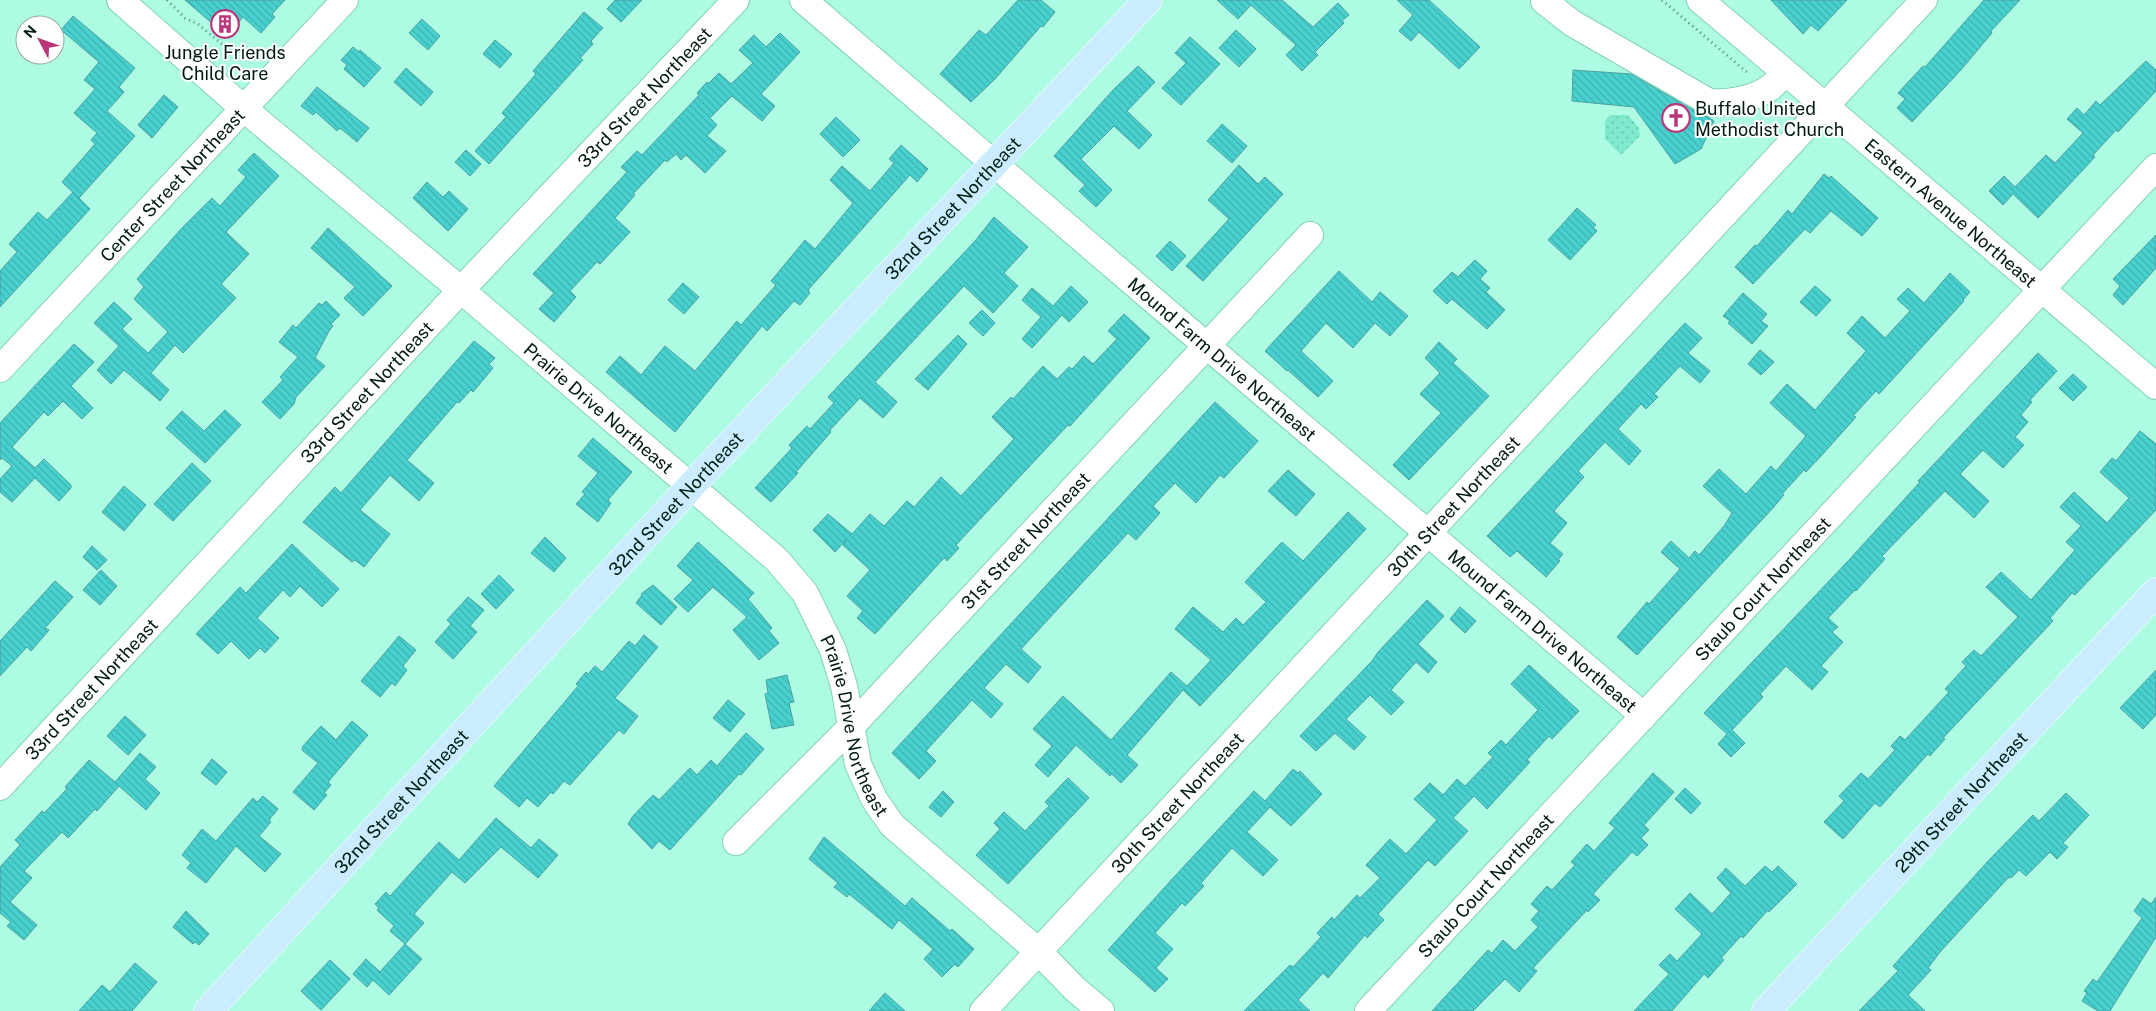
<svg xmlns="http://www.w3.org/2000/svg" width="2156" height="1011" font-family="'Public Sans',sans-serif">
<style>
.park{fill:url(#park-dots)}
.building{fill:url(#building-back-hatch);stroke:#4ba2a0}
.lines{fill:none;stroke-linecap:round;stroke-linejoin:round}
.minor-casing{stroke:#84d1ba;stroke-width:28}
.major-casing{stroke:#fff;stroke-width:29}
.path{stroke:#558979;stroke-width:3;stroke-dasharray:1 4;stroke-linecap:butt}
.minor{stroke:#fff;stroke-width:26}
.major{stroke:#cbecfe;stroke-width:28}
.labels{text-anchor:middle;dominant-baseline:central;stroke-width:4;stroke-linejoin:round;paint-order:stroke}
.poi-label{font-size:18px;fill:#001a12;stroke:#fff}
.street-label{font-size:18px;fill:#001a12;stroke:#fff}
</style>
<defs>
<pattern id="park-dots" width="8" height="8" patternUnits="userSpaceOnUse" patternTransform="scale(1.25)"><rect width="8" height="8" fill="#7ee9cc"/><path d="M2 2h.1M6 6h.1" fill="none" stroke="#6bc7ae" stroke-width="1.8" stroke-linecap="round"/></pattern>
<pattern id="building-back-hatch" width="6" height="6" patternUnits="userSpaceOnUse" patternTransform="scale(1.25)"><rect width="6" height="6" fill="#48d1cf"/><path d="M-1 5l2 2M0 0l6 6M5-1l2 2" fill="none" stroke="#3db3b1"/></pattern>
</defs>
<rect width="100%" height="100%" fill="#adfbe3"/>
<polygon class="park" points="1610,115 1628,115 1639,128 1640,136 1621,155 1605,139 1605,121"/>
<g class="building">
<polygon points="185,0 285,0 272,14 275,17 261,33 243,17 227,36"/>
<polygon points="615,0 642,0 621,22 607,9"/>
<polygon points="1018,0 1041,0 1055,12 1043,27 1041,26 995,79 971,102 940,74 979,30 986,35"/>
<polygon points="1217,0 1282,0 1313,27 1338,3 1349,15 1342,21 1344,23 1315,52 1318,55 1302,71 1286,55 1296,45 1251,5 1238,19"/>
<polygon points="1397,0 1429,0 1480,47 1459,69 1419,32 1411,41 1399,31 1413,15"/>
<polygon points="1771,0 1847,0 1818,31 1811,25 1803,34"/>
<polygon points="1984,0 2020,0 1991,31 1992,33 1960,71 1912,122 1897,108 1905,99 1898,93 1923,66 1925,67"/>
<polygon points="584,12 603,28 591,41 593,44 580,58 583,60 489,164 475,151 506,117 502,113 536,74 533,71"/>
<polygon points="73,16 135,68 119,87 124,92 107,111 135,136 79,198 62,182 95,144 91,140 97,133 74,113 95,89 84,80 99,62 61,30"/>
<polygon points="422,19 440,36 428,50 409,33"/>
<polygon points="1236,30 1256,49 1239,67 1219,48"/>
<polygon points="780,33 800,52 761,94 775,106 762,121 732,96 710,118 717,125 707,136 726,151 705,173 686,155 681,160 676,154 667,162 665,160 633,194 635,195 615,218 630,232 600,264 597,262 570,291 576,297 554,322 539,309 554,293 533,274 627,172 621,167 637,151 642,155 699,95 697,93 707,82 709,83 719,73 731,84 753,63 739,50 754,35 766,47"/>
<polygon points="1190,37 1220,64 1181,105 1162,88 1186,63 1175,53"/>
<polygon points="495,40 512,54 500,68 483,54"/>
<polygon points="353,47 359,52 360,50 381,68 364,87 344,69 347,65 341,60"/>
<polygon points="2146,61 2156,70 2156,91 2118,132 2116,130 2093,155 2095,157 2038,218 2013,194 2003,205 1989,191 2004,176 2015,187 2046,155 2055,163 2083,133 2067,119 2077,108 2084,115 2096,101 2100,105"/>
<polygon points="1138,66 1155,82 1127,111 1152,135 1139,149 1114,126 1081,159 1112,190 1096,207 1079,191 1085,185 1054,156 1113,90"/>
<polygon points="406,68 433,92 421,106 394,82"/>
<polygon points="1573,70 1631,74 1702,115 1708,117 1714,121 1701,149 1675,164 1634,107 1572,101"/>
<polygon points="317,87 369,128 357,142 340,128 337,131 316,112 313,115 301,106"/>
<polygon points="164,95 178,107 152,138 138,125"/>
<polygon points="836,117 860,140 843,157 820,134"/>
<polygon points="1222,124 1247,146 1232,163 1207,141"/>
<polygon points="901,145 928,169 917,182 910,175 808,290 810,293 800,305 794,301 767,331 762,326 675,432 606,372 620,356 641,375 665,346 695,371 737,321 741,325 776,285 771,281 805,240 815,249 853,203 830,180 842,166 870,191 894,163 889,159"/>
<polygon points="466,150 481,164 470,176 455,162"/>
<polygon points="254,153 279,176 226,232 249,254 221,284 236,298 183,353 175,345 151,373 169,390 160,401 124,370 111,384 97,370 119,346 94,323 114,302 132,319 122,329 148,353 168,332 134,299 144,287 137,279 181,229 212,198 220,206 246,177 238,170"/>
<polygon points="1239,165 1258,184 1265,177 1283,194 1203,281 1186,266 1229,219 1208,200"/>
<polygon points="1824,174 1829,178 1831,176 1878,218 1862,236 1831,211 1810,233 1805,229 1753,284 1735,267 1755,245 1757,246 1788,210 1792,214"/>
<polygon points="427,182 443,197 449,191 468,209 448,231 413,198"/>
<polygon points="73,192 90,209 0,307 0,271 17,252 9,244 38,212 47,220"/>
<polygon points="1577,208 1596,225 1593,227 1597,231 1570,260 1548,240"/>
<polygon points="994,217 1028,247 1004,273 1018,286 993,313 964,286 875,382 897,402 883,418 860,398 830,430 831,432 796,472 798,473 771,502 755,488 792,448 789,445 807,426 810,429 834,403 828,397 975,241"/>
<polygon points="328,228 392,286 363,316 344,298 355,287 311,248"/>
<polygon points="2156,235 2156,268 2123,305 2113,295 2120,286 2113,279"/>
<polygon points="1170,241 1186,256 1172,271 1156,256"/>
<polygon points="1475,260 1487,271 1480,279 1490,288 1486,292 1505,310 1487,329 1452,299 1447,304 1433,291 1452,272 1458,277"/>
<polygon points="1339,271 1372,302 1380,292 1408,316 1390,336 1375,323 1353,348 1326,323 1301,351 1333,381 1318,397 1288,370 1287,371 1265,351"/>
<polygon points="1950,273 1970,292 1963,300 1964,301 1879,394 1876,391 1853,416 1856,417 1822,455 1806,472 1804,470 1782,494 1784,495 1772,509 1637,655 1617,637 1647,602 1649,604 1680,569 1661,552 1671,541 1689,558 1695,551 1699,555 1724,526 1732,513 1703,486 1719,469 1746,494 1771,466 1776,471 1806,436 1770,403 1787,384 1815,410 1866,351 1847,333 1862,316 1885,338 1910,311 1897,299 1908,288 1924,303"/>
<polygon points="683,283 699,297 684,314 668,300"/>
<polygon points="1071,286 1088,302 1069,322 1062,315 1032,348 1022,339 1041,317 1022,300 1032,288 1053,306"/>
<polygon points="1815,286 1831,300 1816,316 1800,302"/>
<polygon points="1743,293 1767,314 1761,321 1768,326 1752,344 1728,323 1730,321 1723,316"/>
<polygon points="326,301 340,315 331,324 333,326 329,331 315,358 325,366 296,397 294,404 280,419 262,402 283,380 280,377 298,357 279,342 293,325 296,328 319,303 322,305"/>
<polygon points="982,310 995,323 983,336 969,323"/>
<polygon points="1124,314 1150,338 1070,426 1068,425 956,545 959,548 947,561 945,558 943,559 875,634 857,618 863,611 847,596 870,570 843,545 846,540 835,552 813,530 828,514 852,534 870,514 884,526 907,501 914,507 941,477 961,496 1014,439 992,417 1011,397 1013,399 1043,366 1057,379 1069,367 1072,369 1084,356 1093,364 1117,339 1108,331"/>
<polygon points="1685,323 1702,338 1688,353 1710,371 1700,383 1680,366 1654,394 1658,397 1646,409 1641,404 1618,429 1641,451 1629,465 1605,442 1578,471 1584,477 1554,511 1567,523 1550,543 1563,554 1558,560 1560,561 1546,577 1517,551 1510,557 1487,536"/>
<polygon points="958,335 967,344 928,390 915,379"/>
<polygon points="474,341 495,358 489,364 493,368 473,392 471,390 459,403 457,402 407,460 434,483 419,501 390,475 360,510 390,534 364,567 355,560 352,562 303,522 335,487 341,493"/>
<polygon points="1439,342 1457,359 1453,363 1489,396 1409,480 1393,465 1441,413 1420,394 1440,373 1425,358"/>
<polygon points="74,344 94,362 71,386 93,408 82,419 63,401 48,416 44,412 12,447 35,468 44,459 71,485 71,488 59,501 35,478 12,502 0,492 0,479 12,466 2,458 0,460 0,423"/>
<polygon points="1760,350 1774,362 1761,375 1748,364"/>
<polygon points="2038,353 2057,371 2030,400 2032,402 2021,415 2028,422 2015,437 2024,445 2003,468 1983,450 1960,474 1989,501 1974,518 1945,491 1882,556 1885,559 1856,591 1855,590 1828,618 1838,627 1832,632 1843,642 1821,666 1828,672 1812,690 1786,666 1760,694 1763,697 1732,730 1745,743 1731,757 1718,744 1727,734 1704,713 1848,561 1920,482 1918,481"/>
<polygon points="2073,374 2087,387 2073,401 2059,388"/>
<polygon points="1215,402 1258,441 1224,478 1220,475 1196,503 1175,483 1153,506 1160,513 1136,540 1128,533 1021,649 1041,667 1028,683 1006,664 984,688 1003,704 991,718 972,700 926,751 936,761 919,779 892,753"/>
<polygon points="225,410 241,425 205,463 166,428 182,411 204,431"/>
<polygon points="2140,431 2156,444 2156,510 2075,595 2072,593 2050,618 2053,621 1943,738 1945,739 1930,756 1928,754 1880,807 1875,803 1843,839 1824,822 1844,801 1839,796 1861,773 1868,779 1895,750 1891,746 1900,736 1905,740 1949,692 1945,689 1966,666 1962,662 1974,650 1981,656 2018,617 1986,587 2001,572 2031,600 2075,550 2066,542 2081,526 2060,507 2074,492 2107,523 2129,498 2100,472 2112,458 2116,461"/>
<polygon points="593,438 632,472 608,500 611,503 598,522 576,504 585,494 582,492 598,473 578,456"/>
<polygon points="192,463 211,481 173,521 154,504"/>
<polygon points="1288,470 1315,494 1296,516 1268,491"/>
<polygon points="124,486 146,505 124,531 102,512"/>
<polygon points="1348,512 1366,529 1200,706 1183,690 1127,755 1138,765 1121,783 1112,774 1110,776 1076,745 1048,777 1035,765 1052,746 1033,729 1063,696 1111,740 1171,672 1187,686 1211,660 1175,629 1193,607 1223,632 1236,618 1243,625 1266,602 1245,582 1265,560 1282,542 1303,561"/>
<polygon points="545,537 566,558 554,572 531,553"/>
<polygon points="698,542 754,593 748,599 772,628 769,631 779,643 759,660 733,630 747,617 713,587 688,612 674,599 693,580 677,566"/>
<polygon points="292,544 339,589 322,607 300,586 290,597 283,590 257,618 279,638 265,653 260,648 249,659 231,641 218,654 196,634 240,587 246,593"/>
<polygon points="92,546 107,560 97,570 83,557"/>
<polygon points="101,570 117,586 100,605 83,590"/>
<polygon points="499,575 514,590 496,609 481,594"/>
<polygon points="55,581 73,597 45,628 49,630 31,651 27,647 0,676 0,641"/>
<polygon points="653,585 677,607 661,625 636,603 642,595 641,594"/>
<polygon points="468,597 484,610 470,626 477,632 453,659 435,642 451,624 447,620"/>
<polygon points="1427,600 1444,616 1418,644 1437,662 1428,673 1416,662 1391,690 1404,702 1391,715 1370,695 1346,719 1366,737 1354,750 1335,733 1316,751 1300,736 1372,661 1378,652"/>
<polygon points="1460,607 1476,621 1465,633 1450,619"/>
<polygon points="644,635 658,647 615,698 638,716 624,734 619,730 570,785 564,781 553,794 551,792 538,807 527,798 519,807 494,786 578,686 576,684 586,672 588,674 595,666 602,672 629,641 635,646"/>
<polygon points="399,636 416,650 403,666 407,670 395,686 392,683 380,697 361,681"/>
<polygon points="1529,665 1579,711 1552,739 1549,736 1527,760 1530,762 1487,809 1474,796 1453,818 1468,831 1435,866 1428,860 1378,914 1384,920 1367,938 1365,935 1328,978 1323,973 1298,1000 1310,1011 1244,1011 1290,965 1293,967 1321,937 1317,933 1332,917 1334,920 1357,895 1360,898 1380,878 1366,865 1390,839 1406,854 1437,820 1414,799 1430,783 1443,795 1457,779 1465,786 1493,757 1488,753 1501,740 1506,745 1538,710 1511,684"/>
<polygon points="2156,670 2156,715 2143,729 2120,708"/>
<polygon points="787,675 794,702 789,703 794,725 772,729 765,694 768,693 766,680"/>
<polygon points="728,700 745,714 730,732 713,718"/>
<polygon points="125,716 146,735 128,755 107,736"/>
<polygon points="352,721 368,735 328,782 331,785 324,793 327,795 314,810 293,792 318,763 302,750 303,746 321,726 336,740"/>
<polygon points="746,733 764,749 741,775 739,774 670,850 659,841 652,849 628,824 633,816 653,795 659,800 690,768 697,775 711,760 717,766"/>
<polygon points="140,753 156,767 145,779 160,793 146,810 119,786 97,811 95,809 68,838 62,832 24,871 32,878 10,902 37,925 24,940 7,926 11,922 0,913 0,867 20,845 15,840 42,811 44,813 67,789 65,787 89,760 115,782"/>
<polygon points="212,759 227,772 216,785 201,773"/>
<polygon points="1293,769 1298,773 1300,771 1322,794 1291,826 1270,807 1247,832 1278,860 1263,876 1232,848 1201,883 1204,886 1185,906 1182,903 1155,933 1173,949 1156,968 1168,979 1155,992 1108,950 1174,877 1254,791 1265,801"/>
<polygon points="1653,773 1674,792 1644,825 1649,830 1641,838 1648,845 1637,856 1632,852 1593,894 1600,900 1588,912 1587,910 1533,968 1537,971 1519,992 1505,979 1473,1011 1432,1011 1488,950 1492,953 1503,940 1515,951 1538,927 1531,920 1539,911 1531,904 1547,886 1552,890 1575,865 1571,862 1587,844 1594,851 1615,828 1609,823"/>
<polygon points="1068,778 1089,798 1008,884 976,855 1000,829 994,823 1004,812 1025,831 1049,806 1045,802"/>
<polygon points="1685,788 1701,803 1691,814 1675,799"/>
<polygon points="943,791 954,802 941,817 929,807"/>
<polygon points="2066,793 2089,815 2063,843 2068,847 2057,859 2050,852 2026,876 2019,870 2011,878 2009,877 1940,952 1928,968 1931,970 1908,995 1925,1011 1859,1011 1898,971 1893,966 1990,859 2033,815 2039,821"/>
<polygon points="263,796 278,809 269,820 271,822 259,836 281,854 265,872 236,846 206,883 187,868 191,863 182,855 202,829 216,841 253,798 257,802"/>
<polygon points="496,818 531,848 539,839 558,855 538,878 501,847 465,883 452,872 414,914 424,923 405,944 390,931 394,926 377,910 379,908 375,904 386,892 390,896 439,842 459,860"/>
<polygon points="824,837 905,906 912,898 950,931 952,929 974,949 958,967 955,964 942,977 924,959 933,949 899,920 892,929 849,894 847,897 834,887 838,883 809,859"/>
<polygon points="1765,866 1772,872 1778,866 1797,884 1769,912 1768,910 1743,938 1741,936 1721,958 1724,960 1708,978 1704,974 1672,1011 1634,1011 1669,974 1659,965 1670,954 1677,961 1702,934 1675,909 1690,893 1712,914 1731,893 1717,878 1726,868 1745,886"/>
<polygon points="2156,897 2156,937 2110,1011 2098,1011 2082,1001 2087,993 2084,991 2093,979 2097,982 2142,918 2134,911 2143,898 2151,904"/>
<polygon points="186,911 209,934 199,945 195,942 193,944 173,927"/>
<polygon points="405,944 422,959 389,995 373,980 367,987 353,974 366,959 380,972 378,974"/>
<polygon points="330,960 350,979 321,1010 301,991"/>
<polygon points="135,963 157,982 132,1011 79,1011 102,985 110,992"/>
<polygon points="885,993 905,1011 869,1011"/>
</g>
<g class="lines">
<defs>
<g id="minor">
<path id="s1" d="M120,0L243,108L461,290L777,560L805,593L833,650L844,686L858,764L874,799L892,825L1038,951L1075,989L1101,1011"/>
<path id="s2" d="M803,0L1207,346L1644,716"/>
<path id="s3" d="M1700,0L2156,386"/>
<path d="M1544,1L1572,23L1709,102C1728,104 1755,99 1771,87C1776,83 1780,77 1785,72"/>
<path id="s4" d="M0,369L345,0"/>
<path id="s5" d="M0,787L461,290L736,0"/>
<path id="s6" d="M736,842L851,727L1310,235"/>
<path id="s7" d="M983,1011L1924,0"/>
<path id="s8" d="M1368,1011L2156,167"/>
</g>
<g id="major">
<path id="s9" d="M208,1011L690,487L1148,0"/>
<path id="s10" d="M1766,1011L2156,592"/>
</g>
</defs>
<use href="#minor" class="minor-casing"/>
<use href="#major" class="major-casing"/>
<g class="path">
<polyline points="167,0 185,18 198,24 230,51"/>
<polyline points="1662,0 1749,74"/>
</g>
<use href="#minor" class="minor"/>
<use href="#major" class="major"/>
</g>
<defs>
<symbol id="building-ring" viewBox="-11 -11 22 22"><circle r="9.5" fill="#fff" stroke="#ba3579" stroke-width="1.5"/><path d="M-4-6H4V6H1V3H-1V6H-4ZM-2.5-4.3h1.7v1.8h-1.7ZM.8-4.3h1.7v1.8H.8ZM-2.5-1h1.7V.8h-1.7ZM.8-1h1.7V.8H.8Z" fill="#ba3579"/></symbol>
<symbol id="church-ring" viewBox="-11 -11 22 22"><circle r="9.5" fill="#fff" stroke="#ba3579" stroke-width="1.5"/><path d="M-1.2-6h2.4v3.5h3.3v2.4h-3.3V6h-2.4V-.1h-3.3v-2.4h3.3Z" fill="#ba3579"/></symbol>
</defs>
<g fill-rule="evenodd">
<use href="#building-ring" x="209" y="8" width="32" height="32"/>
<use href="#church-ring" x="1660" y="102" width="32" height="32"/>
</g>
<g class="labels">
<g class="poi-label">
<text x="225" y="52">Jungle Friends<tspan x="225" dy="21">Child Care</tspan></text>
<text x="1695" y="108" text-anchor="start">Buffalo United<tspan x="1695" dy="21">Methodist Church</tspan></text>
</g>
<g class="street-label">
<text stroke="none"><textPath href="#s5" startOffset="944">33rd Street Northeast</textPath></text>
<text stroke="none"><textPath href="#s4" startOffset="252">Center Street Northeast</textPath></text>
<text stroke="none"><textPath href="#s9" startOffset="1095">32nd Street Northeast</textPath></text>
<text stroke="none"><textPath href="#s3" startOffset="329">Eastern Avenue Northeast</textPath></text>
<text stroke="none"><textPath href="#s2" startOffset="552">Mound Farm Drive Northeast</textPath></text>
<text stroke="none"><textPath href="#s5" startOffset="539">33rd Street Northeast</textPath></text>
<text stroke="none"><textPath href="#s1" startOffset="629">Prairie Drive Northeast</textPath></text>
<text stroke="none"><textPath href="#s9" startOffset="690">32nd Street Northeast</textPath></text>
<text stroke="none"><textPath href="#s7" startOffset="690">30th Street Northeast</textPath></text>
<text stroke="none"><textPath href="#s6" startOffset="418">31st Street Northeast</textPath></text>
<text stroke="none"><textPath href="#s8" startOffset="578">Staub Court Northeast</textPath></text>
<text stroke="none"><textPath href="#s2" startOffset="972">Mound Farm Drive Northeast</textPath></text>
<text stroke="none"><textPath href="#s5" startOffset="134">33rd Street Northeast</textPath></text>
<text stroke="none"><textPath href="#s1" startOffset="1049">Prairie Drive Northeast</textPath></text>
<text stroke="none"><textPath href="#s9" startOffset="285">32nd Street Northeast</textPath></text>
<text stroke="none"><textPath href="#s10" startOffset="286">29th Street Northeast</textPath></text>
<text stroke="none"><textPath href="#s7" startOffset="285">30th Street Northeast</textPath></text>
<text stroke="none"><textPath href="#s8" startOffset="172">Staub Court Northeast</textPath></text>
</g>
</g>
<g transform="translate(40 40) rotate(311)"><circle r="24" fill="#ffffff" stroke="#99a3a0"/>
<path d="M0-4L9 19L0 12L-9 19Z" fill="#ba3579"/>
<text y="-8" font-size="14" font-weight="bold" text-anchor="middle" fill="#001a12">N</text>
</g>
</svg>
